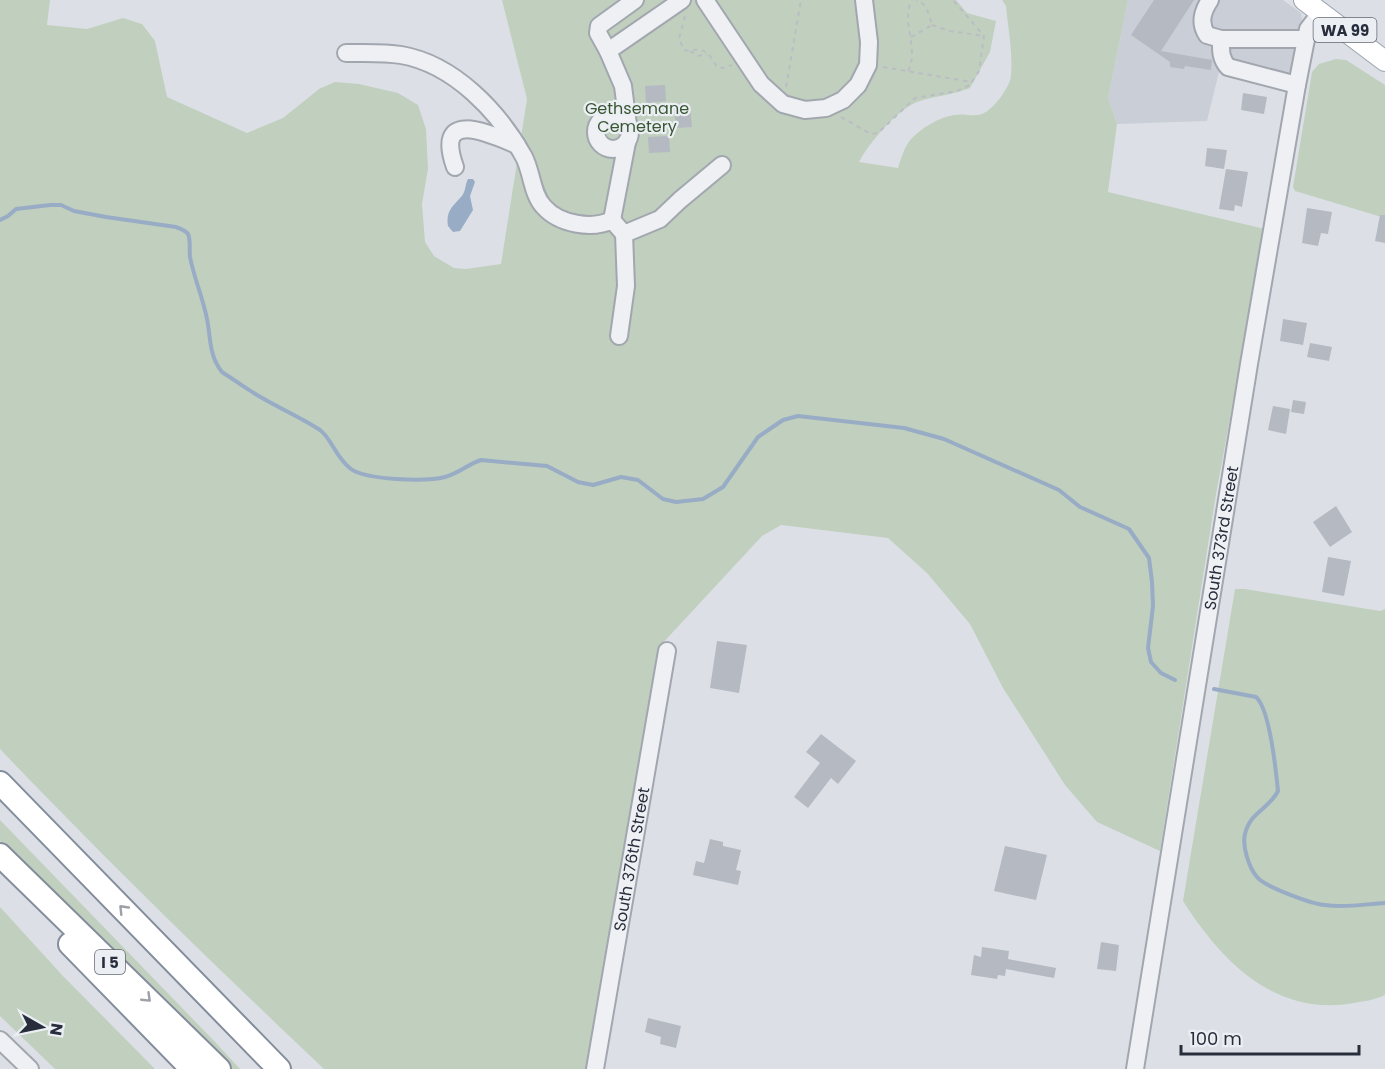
<svg xmlns="http://www.w3.org/2000/svg" width="1385" height="1069" font-family="Poppins,sans-serif">
<style>
.built{fill:#cacfd7}
.green{fill:#c1cfbe}
.water{fill:#98acc5}
.lines{fill:none;stroke-linecap:round;stroke-linejoin:round}
.stream{stroke:#98acc5;stroke-width:4}
.building{fill:#b4b9c2}
.minor-casing{stroke:#a2a7af;stroke-width:20}
.major-casing{stroke:#9ca4b1;stroke-width:22}
.highway-casing{stroke:#848d9c;stroke-width:26}
.path{stroke:#bbbdc4;stroke-width:2;stroke-dasharray:4.5 4.5;stroke-linecap:butt}
.minor{stroke:#eff0f4;stroke-width:16}
.major{stroke:#fff;stroke-width:20}
.highway{stroke:#fff;stroke-width:22}
.oneway{stroke:#9ea0a7}
.labels{text-anchor:middle;dominant-baseline:central;stroke-width:4.5;stroke-linejoin:round;paint-order:stroke}
.shield{fill:#ebeff4;stroke:#626772;stroke-width:1.5}
.shield-label{font-size:15px;font-weight:bold;fill:#272d3b}
.park-label{font-size:16px;fill:#3a5734;stroke:#ebeff4}
.street-label{font-size:16px;fill:#272d3b;stroke:#ebeff4}
</style>
<rect width="100%" height="100%" fill="#dce0e6"/>
<polygon class="built" points="1128,0 1283,0 1301,13 1302,19 1291,90 1219,72 1207,121 1117,124 1108,98"/>
<g class="green">
<path d="M0,0H50L47,25L87,29L123,18L142,24L155,41L167,97L247,133L283,118L319,89L335,82L359,84L398,93L418,105L426,129L428,169L422,204L425,242L434,256L454,268L466,269L501,264L527,99L502,0H956L967,13L996,21L990,52L970,88C953,95 934,96 917,102C897,110 869,143 859,162L898,168C901,159 904,147 911,139C921,128 940,117 954,115C963,113 974,117 982,114C993,110 1011,86 1011,75C1013,53 1008,28 1006,6L1002,0H1128L1108,98L1117,124L1108,192L1265,229L1216,494L1160,851L1097,822L1065,785L1003,688L970,624L927,573L888,538L781,525L762,536L660,646L657,653L589,1069H324C214,965 105,859 0,749Z"/>
<polygon points="1336,59 1346,60 1385,85 1385,218 1295,191 1293,187 1312,72 1319,64"/>
<path d="M1235,589H1245L1380,611L1385,609V995C1375,1000 1364,1001 1354,1003C1275,1017 1222,962 1183,901Z"/>
<polygon points="0,820 216,1043 240,1069 230,1069 0,841"/>
<polygon points="0,907 62,975 155,1069 55,1069 0,1016"/>
</g>
<path class="water" d="M468,179H473L475,182L470,196L473,210L460,231L453,232L448,226C446,211 452,207 461,197C466,192 465,184 468,179Z"/>
<g class="lines">
<g class="stream">
<path d="M0,220L8,216L16,209L50,205H61L74,211L106,217L176,227C180,229 185,230 188,234C191,240 189,250 190,257C194,278 203,298 207,319C211,339 209,356 222,372C236,381 249,391 264,399C283,410 302,418 320,430C332,439 336,458 351,469C366,480 426,482 445,477C460,473 468,464 481,460L547,466L578,482L593,485L621,477L638,480L663,499L676,502L703,499L723,487L758,437L783,420L798,416L904,428L944,439L1059,490L1080,507L1129,529L1149,558L1152,582L1153,606L1148,648L1151,662L1161,673L1175,680"/>
<path d="M1214,689L1256,697C1270,709 1276,771 1278,791C1269,809 1250,812 1245,834C1242,846 1249,868 1257,877C1265,887 1312,904 1325,905C1344,908 1366,904 1385,903"/>
</g>
</g>
<g class="building">
<polygon points="1154,0 1194,0 1161,51 1212,60 1211,70 1185,66 1184,69 1170,67 1170,62 1131,35"/>
<polygon points="665,85 666,101 646,103 645,86"/>
<polygon points="1243,93 1267,97 1264,114 1241,110"/>
<polygon points="690,106 692,127 676,128 674,107"/>
<polygon points="669,136 670,152 649,153 648,137"/>
<polygon points="1207,148 1227,150 1224,169 1205,166"/>
<polygon points="1226,169 1248,172 1242,207 1235,205 1234,211 1219,209"/>
<polygon points="1307,208 1332,212 1328,234 1321,233 1318,246 1302,243"/>
<polygon points="1380,215 1385,215 1385,243 1375,241"/>
<polygon points="1283,319 1307,323 1303,345 1280,341"/>
<polygon points="1310,343 1332,347 1329,361 1307,357"/>
<polygon points="1293,400 1306,402 1304,414 1291,412"/>
<polygon points="1273,406 1290,409 1286,434 1268,430"/>
<polygon points="1336,506 1352,532 1330,547 1313,522"/>
<polygon points="1328,557 1351,561 1344,596 1322,592"/>
<polygon points="717,641 747,645 739,693 710,688"/>
<polygon points="821,734 856,761 838,784 831,778 808,808 794,797 820,763 806,752"/>
<polygon points="710,839 723,842 723,846 741,850 736,870 741,871 738,885 693,875 696,861 704,863"/>
<polygon points="1005,846 1047,855 1036,900 994,891"/>
<polygon points="1101,942 1119,945 1116,971 1097,969"/>
<polygon points="982,947 1009,951 1008,959 1056,968 1054,978 1006,969 1005,976 998,975 997,979 971,975 974,955 981,957"/>
<polygon points="648,1018 681,1026 676,1048 660,1044 661,1037 645,1032"/>
</g>
<g class="lines">
<defs>
<g id="minor">
<polyline points="705,0 761,84 783,104 805,110 826,108 843,100 858,85 868,65 869,42 864,0"/>
<path d="M1210,0C1202,12 1199,23 1207,35L1221,39H1306"/>
<path d="M1221,39C1221,50 1220,58 1228,67L1297,85"/>
<polyline points="608,51 598,33 599,26 635,0"/>
<path d="M346,53C364,53 383,52 401,55C454,64 499,112 524,157C532,172 532,195 544,207C559,224 592,230 612,220L627,142"/>
<circle cx="613" cy="132" r="17"/>
<polyline points="628,125 623,86 608,51 682,0"/>
<path d="M455,167C434,108 488,133 517,145"/>
<polyline points="612,220 624,234 660,219 680,200 722,165"/>
<polyline points="619,336 626,286 624,234"/>
<polyline points="0,1040 30,1069"/>
<path id="s1" d="M595,1069L667,651"/>
<path id="s2" d="M1135,1069L1249,364L1297,85L1308,29L1321,12"/>
</g>
<polyline id="major" points="1304,0 1385,61"/>
<g id="highway">
<polyline points="0,783 279,1069"/>
<polyline points="0,855 219,1069"/>
<polyline points="70,944 192,1069"/>
</g>
</defs>
<use href="#minor" class="minor-casing"/>
<use href="#major" class="major-casing"/>
<use href="#highway" class="highway-casing"/>
<g class="path">
<polyline points="685,16 679,39 684,50 690,51 699,49 708,53 717,67 723,68 732,65"/>
<polyline points="932,25 950,31 984,36"/>
<path d="M911,37L932,25C929,15 927,3 916,0"/>
<polyline points="690,51 698,56 707,54"/>
<polyline points="883,67 972,82"/>
<path d="M908,71C920,48 900,22 912,0"/>
<polyline points="786,87 801,0"/>
<polyline points="841,117 871,134 878,133 915,98 957,91 970,85 979,71 984,36 953,0"/>
</g>
<use href="#minor" class="minor"/>
<use href="#major" class="major"/>
<use href="#highway" class="highway"/>
</g>
<defs><path id="oneway-chevron" d="M-2-3.5L2.5 0L-2 3.5" fill="none" stroke-width="1.6" stroke-linecap="round" stroke-linejoin="round" transform="scale(1.5)"/></defs>
<g class="oneway">
<use href="#oneway-chevron" transform="translate(123 909) rotate(-134)"/>
<use href="#oneway-chevron" transform="translate(147 998) rotate(44)"/>
</g>
<g class="labels">
<g class="shield">
<rect x="1313.5" y="18" width="63" height="24" rx="4.5"/>
<rect x="95" y="950" width="30" height="24" rx="4.5"/>
</g>
<g class="shield-label">
<text x="1345" y="30">WA 99</text>
<text x="110" y="962">I 5</text>
</g>
<g class="park-label">
<text x="637" y="108">Gethsemane<tspan x="637" dy="18">Cemetery</tspan></text>
</g>
<g class="street-label">
<text stroke="none"><textPath href="#s2" startOffset="538">South 373rd Street</textPath></text>
<text stroke="none"><textPath href="#s1" startOffset="213">South 376th Street</textPath></text>
</g>
</g>
<g transform="translate(42 1027) rotate(99)" stroke="#ebeff4" stroke-width="4.5" paint-order="stroke">
<path d="M0-4.5L10 22L0 15L-10 22Z" fill="#272d3b"/>
<text y="-9" font-size="16" font-weight="bold" text-anchor="middle" fill="#272d3b">N</text>
</g>
<path d="M1181 1045v9h178v-9" fill="none" stroke="#272d3b" stroke-width="3"/>
<text x="1190" y="1045" font-size="18" fill="#272d3b" stroke="#ebeff4" stroke-width="4.5" paint-order="stroke">100 m</text>
</svg>
